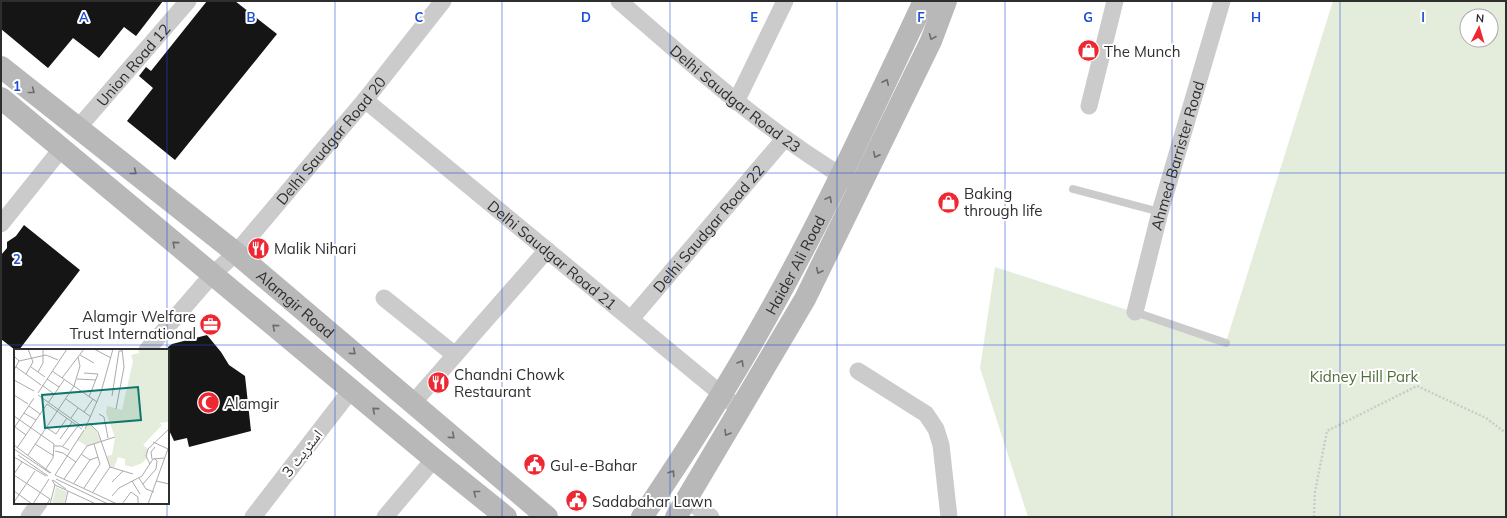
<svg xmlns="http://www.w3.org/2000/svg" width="1507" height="518" font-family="Mulish,'Noto Naskh Arabic',sans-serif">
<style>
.green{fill:#e4eddb;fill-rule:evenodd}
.building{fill:#151515}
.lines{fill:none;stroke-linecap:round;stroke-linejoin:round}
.path{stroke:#cbcbcb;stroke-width:2.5;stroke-dasharray:2 2;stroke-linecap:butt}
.lane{stroke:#cbcbcb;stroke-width:8}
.street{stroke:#cbcbcb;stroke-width:17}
.secondary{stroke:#b8b8b8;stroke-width:22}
.oneway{stroke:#6c6c6c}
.grid{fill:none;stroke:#1d4ed8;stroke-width:1;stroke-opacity:0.55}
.labels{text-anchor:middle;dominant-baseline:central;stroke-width:4;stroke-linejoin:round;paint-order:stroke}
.poi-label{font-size:15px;fill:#2e2e2e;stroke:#fff;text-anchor:start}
.street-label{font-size:15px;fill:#2e2e2e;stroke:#fff}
.park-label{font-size:15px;fill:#506d39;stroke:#fff}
.inset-road{fill:none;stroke:#ababab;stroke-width:1}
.view{fill:#0f766e;fill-opacity:0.15;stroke:#0f766e;stroke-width:2}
.inset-edge{fill:none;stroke:#2e2e2e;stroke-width:2}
.grid-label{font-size:13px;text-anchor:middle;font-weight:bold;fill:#1d4ed8;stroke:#fff;stroke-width:4;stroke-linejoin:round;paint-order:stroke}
</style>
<rect width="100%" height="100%" fill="#fff"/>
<path class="green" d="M1333,1H1506V517H1028L980,368L995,267L1226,342ZM1467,16H1491V40H1467Z"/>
<g class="building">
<polygon points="1,1 163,1 136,36 124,27 99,58 73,38 48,68 1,29"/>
<polygon points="207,1 235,1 277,34 175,160 127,121 153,88 139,76 146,67 151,71"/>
<polygon points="24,225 80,270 19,350 15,350 1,339 1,255 7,248 7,242 16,236"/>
<polygon points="207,335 221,352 229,365 245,376 251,431 189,447 187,438 174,441 168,428 168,347 172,344"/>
</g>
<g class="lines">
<polyline class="path" points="1314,517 1315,492 1327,431 1417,386 1486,418 1506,433"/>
<g class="lane">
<polyline points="1073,189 1160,212"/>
<polyline points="1135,312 1226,343"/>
</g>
<g class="street">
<path id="s1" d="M619,1C693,65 766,132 852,182"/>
<path id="s2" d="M365,100L731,402"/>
<polyline points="736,102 785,1"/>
<polyline points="1089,106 1115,1"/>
<path id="s3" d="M78,128L188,1"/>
<polyline points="1,224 62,148"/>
<polyline points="384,298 455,355"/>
<path id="s4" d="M1135,312L1160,212L1222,1"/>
<path id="s5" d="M631,319L785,138"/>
<path id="s6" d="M147,350L212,275L236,253L365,100L443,1"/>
<polyline points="858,371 926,414 936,429 941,445 949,517"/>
<polyline points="413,403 547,250"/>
<polyline points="687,500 711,517"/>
<polyline points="29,517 39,503"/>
<polyline points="253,517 351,390"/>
<polyline points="385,517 434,459"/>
</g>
<g class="secondary">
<path id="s7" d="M1,67L236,253L547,517"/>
<polyline points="1,98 434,459 506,517"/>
<path id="s8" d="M642,517C689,448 734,377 774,304C829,205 876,103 924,1"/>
<polyline points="676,517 805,299 931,41 946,1"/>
</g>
</g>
<defs><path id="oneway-chevron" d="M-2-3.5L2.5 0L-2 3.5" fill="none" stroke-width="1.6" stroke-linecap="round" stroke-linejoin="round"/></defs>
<g class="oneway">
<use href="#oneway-chevron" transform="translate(932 37) rotate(112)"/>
<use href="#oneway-chevron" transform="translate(886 82) rotate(-65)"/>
<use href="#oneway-chevron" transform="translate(32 91) rotate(38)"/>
<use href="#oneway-chevron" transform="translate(876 155) rotate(116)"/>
<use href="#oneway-chevron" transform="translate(134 172) rotate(38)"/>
<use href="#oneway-chevron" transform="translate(829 199) rotate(-63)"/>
<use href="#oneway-chevron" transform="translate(175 244) rotate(-140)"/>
<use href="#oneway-chevron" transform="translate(819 271) rotate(116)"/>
<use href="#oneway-chevron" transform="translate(275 327) rotate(-140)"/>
<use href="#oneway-chevron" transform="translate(353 352) rotate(40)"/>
<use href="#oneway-chevron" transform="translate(741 363) rotate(-60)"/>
<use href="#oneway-chevron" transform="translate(375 410) rotate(-140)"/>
<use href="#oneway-chevron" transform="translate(727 433) rotate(121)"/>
<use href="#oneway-chevron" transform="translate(452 436) rotate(40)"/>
<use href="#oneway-chevron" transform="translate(672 473) rotate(-56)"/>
<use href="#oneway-chevron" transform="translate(476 493) rotate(-142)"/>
</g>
<path class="grid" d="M167,1V350M335,1V517M502,1V517M670,1V517M837,1V517M1005,1V517M1172,1V517M1340,1V517M1,173H1506M1,345H1506M167,503V517"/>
<defs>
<symbol id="shop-disc" viewBox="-11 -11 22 22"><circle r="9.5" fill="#ee2833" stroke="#fff"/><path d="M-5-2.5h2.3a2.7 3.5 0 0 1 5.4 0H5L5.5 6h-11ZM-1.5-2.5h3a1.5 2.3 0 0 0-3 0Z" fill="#fff"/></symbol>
<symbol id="restaurant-disc" viewBox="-11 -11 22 22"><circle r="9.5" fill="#ee2833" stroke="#fff"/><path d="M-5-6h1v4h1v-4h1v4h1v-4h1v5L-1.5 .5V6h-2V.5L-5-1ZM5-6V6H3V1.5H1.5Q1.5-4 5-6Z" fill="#fff"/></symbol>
<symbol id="office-disc" viewBox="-11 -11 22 22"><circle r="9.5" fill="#ee2833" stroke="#fff"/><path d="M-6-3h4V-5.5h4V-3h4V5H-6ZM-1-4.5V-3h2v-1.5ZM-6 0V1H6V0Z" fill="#fff"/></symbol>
<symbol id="mosque-disc" viewBox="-11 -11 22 22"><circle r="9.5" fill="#ee2833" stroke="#fff"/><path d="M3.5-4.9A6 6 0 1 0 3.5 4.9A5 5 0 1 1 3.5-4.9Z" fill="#fff"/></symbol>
<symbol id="civic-disc" viewBox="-11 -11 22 22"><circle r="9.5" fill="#ee2833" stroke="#fff"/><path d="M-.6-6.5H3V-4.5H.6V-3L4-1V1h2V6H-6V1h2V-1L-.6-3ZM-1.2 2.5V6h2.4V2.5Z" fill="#fff"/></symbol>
</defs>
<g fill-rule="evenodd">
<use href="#shop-disc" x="1076" y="38" width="25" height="25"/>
<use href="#shop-disc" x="936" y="190" width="25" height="25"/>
<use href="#restaurant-disc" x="246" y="236" width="25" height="25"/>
<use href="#office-disc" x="198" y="312" width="25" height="25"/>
<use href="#restaurant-disc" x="426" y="370" width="25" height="25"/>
<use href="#mosque-disc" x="196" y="390" width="25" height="25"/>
<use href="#civic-disc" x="522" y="452" width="25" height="25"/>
<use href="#civic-disc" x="564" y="488" width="25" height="25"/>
</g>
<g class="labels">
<g class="poi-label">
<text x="1104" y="51">The Munch</text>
<text x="964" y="193">Baking<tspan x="964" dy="17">through life</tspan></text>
<text x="274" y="248">Malik Nihari</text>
<text x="196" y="316" text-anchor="end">Alamgir Welfare<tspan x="196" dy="17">Trust International</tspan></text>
<text x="454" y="374">Chandni Chowk<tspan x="454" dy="17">Restaurant</tspan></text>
<text x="224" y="403">Alamgir</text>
<text x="550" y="465">Gul-e-Bahar</text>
<text x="592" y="501">Sadabahar Lawn</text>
</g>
<g class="street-label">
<text stroke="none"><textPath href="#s3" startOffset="84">Union Road 12</textPath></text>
<text stroke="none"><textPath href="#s1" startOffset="152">Delhi Saudgar Road 23</textPath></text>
<text stroke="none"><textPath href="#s6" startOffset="279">Delhi Saudgar Road 20</textPath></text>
<text stroke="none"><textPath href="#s4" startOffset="162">Ahmed Barrister Road</textPath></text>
<text stroke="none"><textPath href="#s5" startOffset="119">Delhi Saudgar Road 22</textPath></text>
<text stroke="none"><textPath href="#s2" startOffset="243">Delhi Saudgar Road 21</textPath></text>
<text stroke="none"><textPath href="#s8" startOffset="295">Haider Ali Road</textPath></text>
<text stroke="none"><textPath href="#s7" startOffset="378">Alamgir Road</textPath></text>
<text transform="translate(302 453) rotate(-52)">اسٹریٹ 3</text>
</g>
<g class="park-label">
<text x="1364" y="376">Kidney Hill Park</text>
</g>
</g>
<g transform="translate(14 349)">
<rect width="155" height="155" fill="#fff"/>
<path d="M124,0H155V73L145,74L148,76L129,96L134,100L133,109L128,114L118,118L111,116V110L104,108L100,119L96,118L92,107L98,106L101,88L92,64L93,57L108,61L119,12L117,6L125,4ZM75,74L81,80L87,92L73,97L63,91ZM42,138L53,143L50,155H38Z" fill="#e4eddb"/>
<path class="inset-road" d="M80,0L97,9M66,6L80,14M0,7L5,12L0,21M5,12L32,6L44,11M2,18L27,36M17,18L31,28M38,22L83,53M24,23L29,14V0M70,24L84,25L75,48M12,25L19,13L14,0M48,29L70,0M33,30L45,38M63,30L82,31M0,31L20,42M28,36L40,45M24,44L53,0M0,46L14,55M24,46L69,78M98,47L105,2H108M52,50L77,68M34,54L50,31M33,55L68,80M15,57L26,65M102,60L110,18L108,0M70,63L79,50M10,64L22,71M85,65L90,68L94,89M0,67L40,95L39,109L31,121M57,69L64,59M75,74L84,83L96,118M1,78L12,86M0,79L20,49M33,79L42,85L53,69M71,80L87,43L99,0M46,90L58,73M139,93L154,100M21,95L40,107M0,96L37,124M40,97H47L55,101M49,97L64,77M73,97L101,88M3,99L33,55M0,100L36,124M41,102L49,104L62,113M67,105L76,111L84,108M4,106L34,127M14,106L60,37L66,17L64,8M0,108L32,127M138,110L137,103L141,98M136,115L132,107L134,100L155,80M96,118L119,125M0,125L8,113M0,126L36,150L33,155M41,126L103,155M41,126L70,81M125,129L132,140L140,143M42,130L94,155M50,130L73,97M38,131L41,136L82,155M39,131L52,140M118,132L126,145M142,132L155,135M98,133L109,122M60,134L76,111M129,135L142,120L143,112L140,109M70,139L86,115L80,95M0,142L18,155M79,143L96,118M98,147L105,139L128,127L139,110L150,109M0,153L21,122M19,155L35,130M36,155L41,136M51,155L54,142M108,155L117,143L124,148V155M134,155L155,97"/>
<path class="view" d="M124,38L127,71L31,79L28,46Z"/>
<rect width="155" height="155" class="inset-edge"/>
</g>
<g class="grid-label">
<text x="84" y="22">A</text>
<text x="251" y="22">B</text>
<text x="419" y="22">C</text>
<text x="586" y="22">D</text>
<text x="754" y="22">E</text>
<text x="921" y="22">F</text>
<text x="1088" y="22">G</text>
<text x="1256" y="22">H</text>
<text x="1423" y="22">I</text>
<text x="17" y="91">1</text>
<text x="17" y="264">2</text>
</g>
<rect width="1507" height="518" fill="none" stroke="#2e2e2e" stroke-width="4"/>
<g transform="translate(1479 28) rotate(5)"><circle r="19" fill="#ffffff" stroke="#ababab"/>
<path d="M0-3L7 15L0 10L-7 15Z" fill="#ee2833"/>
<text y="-6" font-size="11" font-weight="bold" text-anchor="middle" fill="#2e2e2e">N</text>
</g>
</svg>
